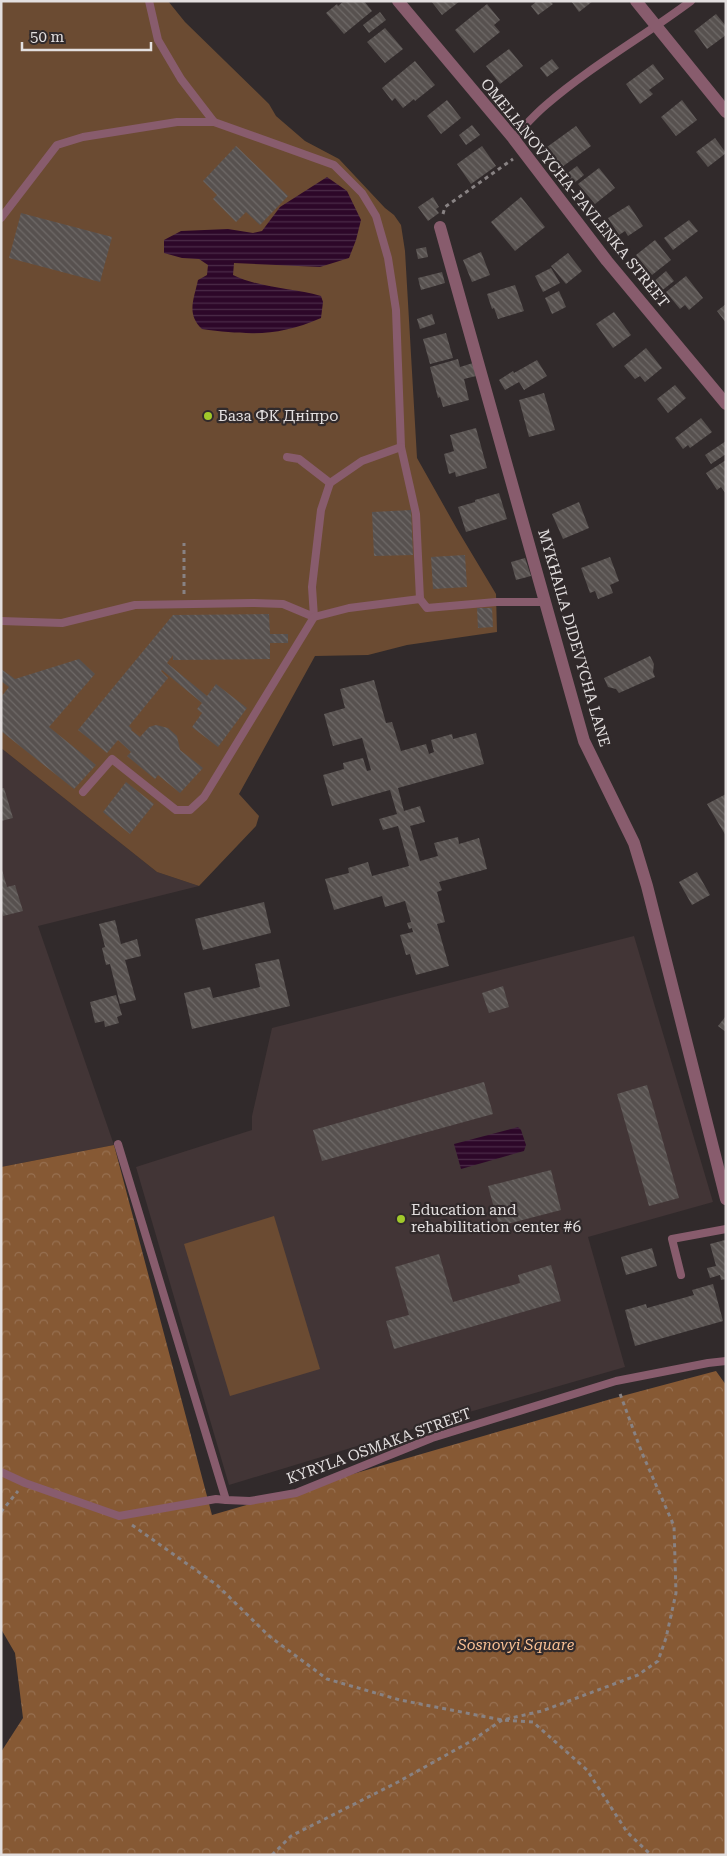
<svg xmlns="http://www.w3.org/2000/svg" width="727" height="1856" font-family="'Roboto Serif',serif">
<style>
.built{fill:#423536}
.grass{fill:#6b4b32}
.forest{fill:url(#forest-crowns)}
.water{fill:url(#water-rules)}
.building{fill:url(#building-back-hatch)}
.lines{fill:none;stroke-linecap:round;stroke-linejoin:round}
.path{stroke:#888283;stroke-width:3;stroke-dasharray:4 4;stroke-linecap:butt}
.lane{stroke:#885c6d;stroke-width:8}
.street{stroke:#885c6d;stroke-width:12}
.poi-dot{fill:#a1c92a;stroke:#312a2b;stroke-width:2}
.labels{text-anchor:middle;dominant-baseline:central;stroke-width:4.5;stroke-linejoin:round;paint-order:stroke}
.street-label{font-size:15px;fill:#e3dfdf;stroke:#312a2b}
.poi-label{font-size:15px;fill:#e3dfdf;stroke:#312a2b;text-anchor:start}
.park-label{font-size:15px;font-style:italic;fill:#f9c094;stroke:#312a2b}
</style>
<defs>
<pattern id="forest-crowns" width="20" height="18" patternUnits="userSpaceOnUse" patternTransform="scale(1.25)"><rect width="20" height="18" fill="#865934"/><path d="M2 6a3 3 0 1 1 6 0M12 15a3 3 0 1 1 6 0" fill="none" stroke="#977051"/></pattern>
<pattern id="water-rules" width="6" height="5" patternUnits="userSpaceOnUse" patternTransform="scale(1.25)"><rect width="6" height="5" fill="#2d0729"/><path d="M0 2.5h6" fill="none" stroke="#4b2b48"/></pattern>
<pattern id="building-back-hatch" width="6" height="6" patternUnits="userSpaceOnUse" patternTransform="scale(1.25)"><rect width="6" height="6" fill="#57514f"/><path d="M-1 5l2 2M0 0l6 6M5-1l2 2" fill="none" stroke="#6f6a68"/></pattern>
</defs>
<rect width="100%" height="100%" fill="#312a2b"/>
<g class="built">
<polygon points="1,748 157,872 199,886 38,926 114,1145 1,1167"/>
<polygon points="634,936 713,1202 588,1237 625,1367 459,1415 229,1485 136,1167 252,1130 252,1116 272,1028"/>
</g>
<g class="grass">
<polygon points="1,1 168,1 185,22 269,104 276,116 305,141 339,159 385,208 394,215 401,225 405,251 417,458 457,529 496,594 497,632 407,645 368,655 315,656 239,794 259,816 256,826 199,886 157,872 1,748"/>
<polygon points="274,1216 320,1369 230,1396 184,1244"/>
</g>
<polygon class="forest" points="114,1145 212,1515 611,1399 716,1371 726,1385 726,1855 1,1855 1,1752 23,1718 15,1653 1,1629 1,1167"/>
<g class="water">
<path d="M327,177L347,191L361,220L356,240L349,258L320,267L234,263L233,275C260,288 292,288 321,296L323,302L321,318C278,337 248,335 202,329C186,314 194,299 198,280L207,275L208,265L199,259L182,258L164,253V240L181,231L228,229L253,233L262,231L280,207Z"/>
<polygon points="518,1127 521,1130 526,1145 524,1151 461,1169 454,1144"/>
</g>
<g class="building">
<polygon points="344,1 364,1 372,11 344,34 326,13 337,4 338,6"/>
<polygon points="431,1 460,1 442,15"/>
<polygon points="537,1 550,1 553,4 538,15 531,6"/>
<polygon points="571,1 593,1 579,12"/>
<polygon points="487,4 500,20 494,25 500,32 474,53 455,30"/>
<polygon points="380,12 386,20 369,33 363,25"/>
<polygon points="716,14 726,26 726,35 707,49 694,31"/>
<polygon points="385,28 403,49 385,63 367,42"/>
<polygon points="509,49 523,66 500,84 486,66"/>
<polygon points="552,59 559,68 547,77 540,68"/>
<polygon points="415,61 435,85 415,101 414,99 403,108 395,98 392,101 382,88"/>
<polygon points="653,64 664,79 649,90 653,94 640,104 626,84"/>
<polygon points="447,100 461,118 441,134 427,116"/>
<polygon points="682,100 697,120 676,136 661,117"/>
<polygon points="472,125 480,135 466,145 459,135"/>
<polygon points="576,126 591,146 562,167 547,147"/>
<polygon points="715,138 726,153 708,167 696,152"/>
<polygon points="236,146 288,196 260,225 246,212 236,222 213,199 217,195 203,181"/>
<polygon points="482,146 496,166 471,184 457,164"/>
<polygon points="577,166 584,175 573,184 565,175"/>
<polygon points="599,168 615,188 595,204 578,184"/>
<polygon points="433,197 439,207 436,209 439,213 428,221 418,207"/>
<polygon points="521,197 545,227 515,251 491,222"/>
<polygon points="629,205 643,226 628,236 625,231 619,235 608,218"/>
<polygon points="21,213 112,237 100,282 9,258"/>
<polygon points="689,220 698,231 673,250 664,238"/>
<polygon points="655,240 671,260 652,275 636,255"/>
<polygon points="426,247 428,257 418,259 416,249"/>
<polygon points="481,252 490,275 472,282 463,260"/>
<polygon points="568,253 582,271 566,284 551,266"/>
<polygon points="551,268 560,283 543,292 535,276"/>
<polygon points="666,271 674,281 660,292 652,283"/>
<polygon points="442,272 445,283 421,290 418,278"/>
<polygon points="686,276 703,298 689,310 685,305 680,309 666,292"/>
<polygon points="515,285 524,311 498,319 494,308 492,309 487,294"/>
<polygon points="559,291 566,307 552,314 545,298"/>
<polygon points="726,304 726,323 717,311"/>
<polygon points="614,312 631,335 613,348 596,324"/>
<polygon points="432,314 435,324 420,329 417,319"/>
<polygon points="446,333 453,358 430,364 423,339"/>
<polygon points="646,348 662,368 645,382 640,376 635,379 624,366"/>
<polygon points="458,359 460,367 473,363 476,376 464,379 469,400 443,407 440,397 438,398 430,367"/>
<polygon points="537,360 547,376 524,390 519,382 505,390 499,380 513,371 514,373"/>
<polygon points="675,385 686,398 668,413 657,399"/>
<polygon points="544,393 555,430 529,437 519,400"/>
<polygon points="701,418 712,432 690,448 688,445 683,449 675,438"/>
<polygon points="476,428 487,468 456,477 455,472 449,474 444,454 454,451 450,435"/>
<polygon points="726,441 726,454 711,464 705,455"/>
<polygon points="726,460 726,494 721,487 717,490 706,473"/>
<polygon points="499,493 507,519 466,532 458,507 475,502 475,500"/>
<polygon points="579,502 589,528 563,539 552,514"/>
<polygon points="411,510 413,555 374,556 372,512"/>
<polygon points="465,555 467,587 433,589 431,557"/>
<polygon points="610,557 619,581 610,585 613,593 598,599 595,591 590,593 581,568"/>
<polygon points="525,558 531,576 516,580 511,562"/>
<polygon points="477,608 492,608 493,627 478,628"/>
<polygon points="269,614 270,634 288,634 288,643 270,643 270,659 173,660 173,655 167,663 207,696 216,684 247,708 218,747 192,727 202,713 197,709 202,703 162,670 161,671 168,678 129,726 132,729 131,730 140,737 149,727 156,725 168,728 177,736 180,750 203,768 180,793 158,775 155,779 127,756 131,752 118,740 107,753 78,730 173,615"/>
<polygon points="650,656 654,664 653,672 655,677 619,693 616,689 608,687 604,678"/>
<polygon points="79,659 95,674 49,727 96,765 74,789 1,731 1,697 9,687 1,681 1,669 15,679"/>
<polygon points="374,680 386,723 392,722 401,751 426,744 429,754 434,752 431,740 452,734 453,739 476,733 484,764 398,788 404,811 420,806 425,822 410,826 420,861 438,856 434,843 458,837 459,844 479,838 487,869 439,882 442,890 437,892 445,922 437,924 449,966 416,975 410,954 406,955 400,935 413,932 412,928 409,929 407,923 411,922 405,901 385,907 382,896 334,910 325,879 349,873 348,868 368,862 372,876 409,866 398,826 383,830 379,819 397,814 390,790 332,806 323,775 344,769 343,763 363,758 367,771 371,770 362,738 333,746 324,714 345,708 340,689"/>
<polygon points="126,782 154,804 130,834 103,812"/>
<polygon points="1,788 4,788 13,818 1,821"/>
<polygon points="726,794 726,836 707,804"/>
<polygon points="2,870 7,887 15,885 23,911 3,916 1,910"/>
<polygon points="697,872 710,895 692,905 679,882"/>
<polygon points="264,902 271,933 203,950 195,919"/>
<polygon points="115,920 121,944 137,939 141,956 125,960 136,1000 120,1004 110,964 106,965 102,948 105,947 99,924"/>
<polygon points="279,959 290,1006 192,1029 184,993 210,987 213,998 260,987 255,964"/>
<polygon points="503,986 509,1007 489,1013 482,993"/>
<polygon points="116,995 122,1015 117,1017 119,1023 105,1027 104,1021 95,1023 90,1002"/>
<polygon points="726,1016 726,1032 718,1026"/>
<polygon points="484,1082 493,1114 322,1161 313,1130"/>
<polygon points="647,1085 679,1198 649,1206 617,1094"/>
<polygon points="551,1170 561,1210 499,1226 488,1186"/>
<polygon points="725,1240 726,1279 721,1280 720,1275 710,1278 707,1268 716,1266 710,1244"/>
<polygon points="652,1248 657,1266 626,1275 621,1257"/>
<polygon points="439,1254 453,1302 520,1283 518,1275 551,1265 561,1301 394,1349 386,1321 409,1315 395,1267"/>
<polygon points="713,1284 723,1321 635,1346 625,1310 646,1304 647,1308 694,1295 692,1290"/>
</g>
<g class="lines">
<g class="path">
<polyline points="443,214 445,207 513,159"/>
<polyline points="184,594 184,543"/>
<polyline points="1,1512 18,1491"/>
<polyline points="132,1525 217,1585 269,1636 327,1679 400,1700 502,1720 533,1722 587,1770 627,1832 651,1855"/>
<polyline points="272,1855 291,1836 398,1782 473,1740 502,1720 542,1711 638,1675 658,1661 666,1638 676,1593 674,1526 642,1453 619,1391"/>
</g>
<g class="lane">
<polyline points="149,1 158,40 181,79 214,122 334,165 362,193 376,216 388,258 396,310 401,447 416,514 420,599 427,608 496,602 546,602"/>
<path d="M513,138C524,127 534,115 546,105C591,66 643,37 691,1"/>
<polyline points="1,218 57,145 83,137 177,122 214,122"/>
<polyline points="287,457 299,459 330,483"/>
<polyline points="1,621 62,623 135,605 253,603 283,604 314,617 312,587 321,510 330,483 362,461 401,447"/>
<polyline points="83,792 112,759 176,810 190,810 204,797 314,617 349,608 420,599"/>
<polyline points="118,1144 226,1500 250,1501 296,1493 432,1438 616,1381 708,1363 726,1361"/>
<polyline points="681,1275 672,1239 726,1229"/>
<polyline points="1,1472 25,1483 119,1516 216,1499 226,1500"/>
</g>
<g class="street">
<polyline points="398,1 513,138 607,261 726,404"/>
<polyline points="636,1 726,112"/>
<polyline points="440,227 584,741 634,843 647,886 726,1199"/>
</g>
</g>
<g class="poi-dot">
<circle cx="208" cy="416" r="5"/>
<circle cx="401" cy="1219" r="5"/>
</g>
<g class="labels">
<g class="street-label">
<text transform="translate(575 193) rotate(51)">OMELIANOVYCHA-PAVLENKA STREET</text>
<text transform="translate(574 638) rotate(74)">MYKHAILA DIDEVYCHA LANE</text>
<text transform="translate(379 1446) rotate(-20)">KYRYLA OSMAKA STREET</text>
</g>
<g class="poi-label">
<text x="218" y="416">База ФК Дніпро</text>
<text x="411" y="1210">Education and<tspan x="411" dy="17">rehabilitation center #6</tspan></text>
</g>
<g class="park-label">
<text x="516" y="1645">Sosnovyi Square</text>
</g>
</g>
<rect width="727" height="1856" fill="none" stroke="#e3dfdf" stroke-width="5"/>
<path d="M22 42v8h129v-8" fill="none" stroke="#e3dfdf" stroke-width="2.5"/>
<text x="30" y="42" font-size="15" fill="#e3dfdf" stroke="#312a2b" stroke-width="4" paint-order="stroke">50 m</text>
</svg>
